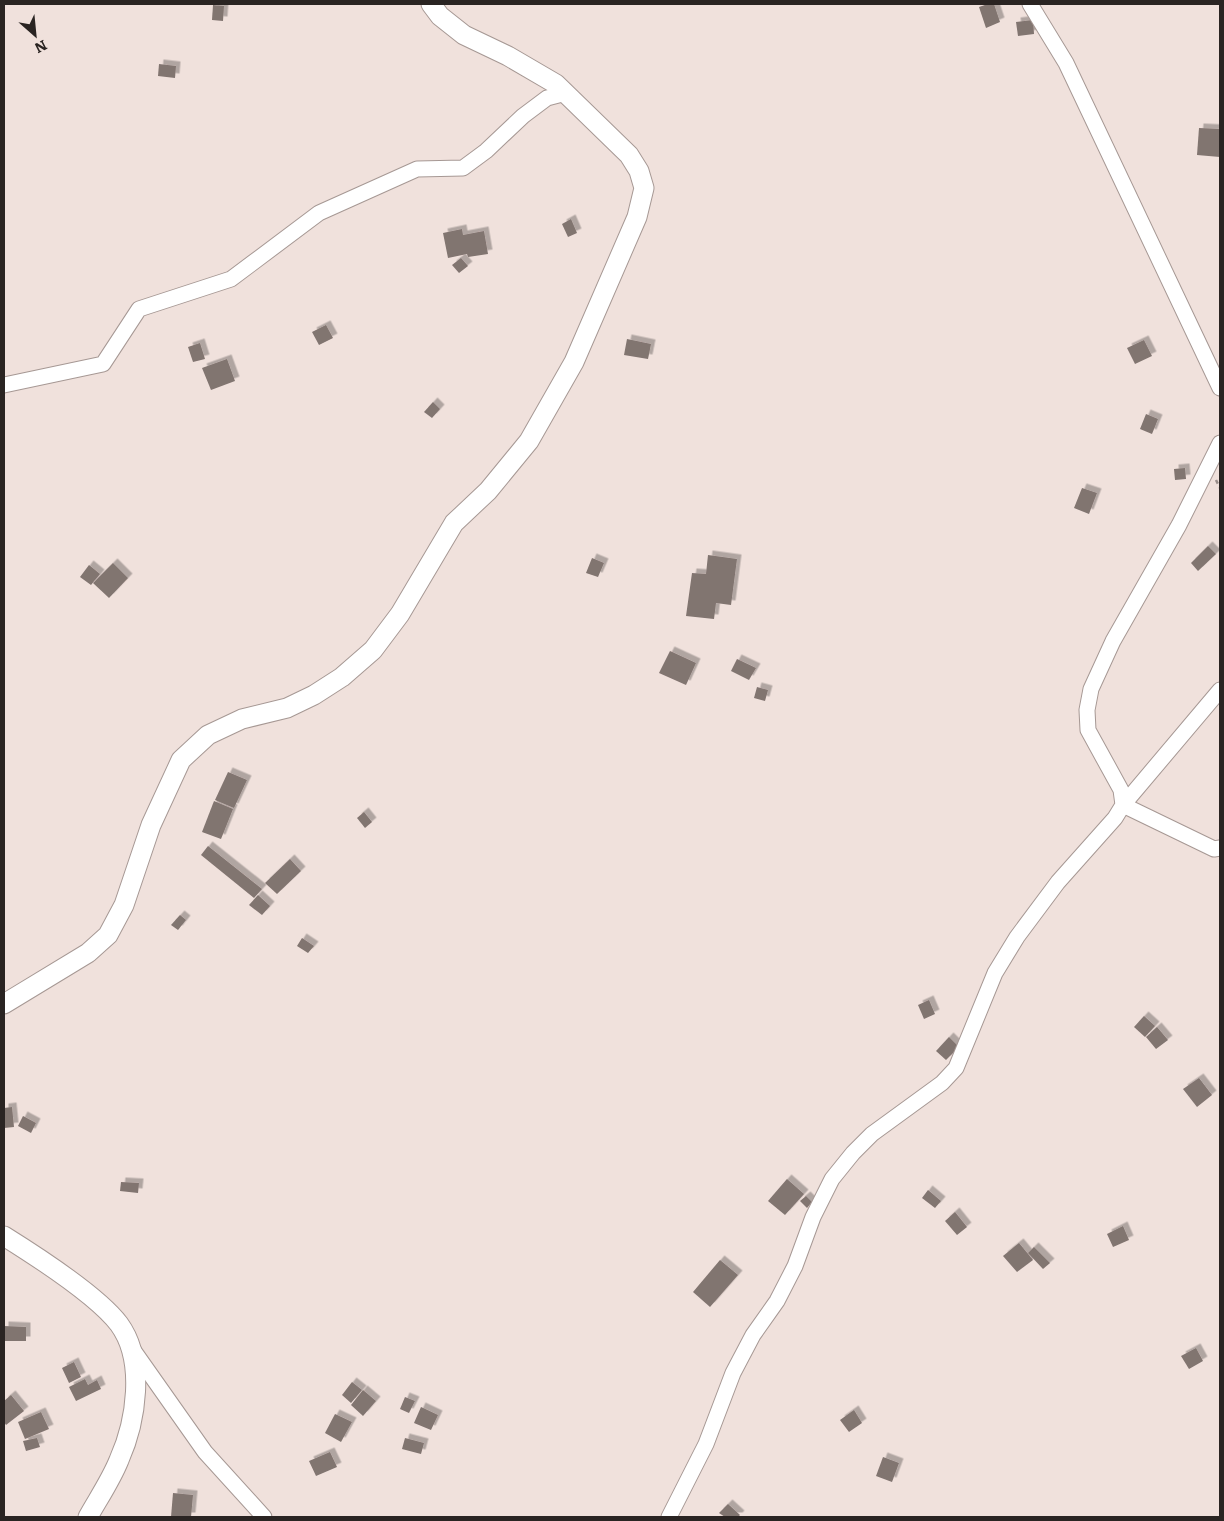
<svg xmlns="http://www.w3.org/2000/svg" width="1224" height="1521" font-family="Literata,serif">
<style>
.building{fill:#817470;filter:url(#shadow)}
.lines{fill:none;stroke-linecap:round;stroke-linejoin:round}
.minor-casing{stroke:#a69894;stroke-width:17}
.major-casing{stroke:#a69894;stroke-width:21}
.path{stroke:#9a8f8b;stroke-width:2.5;stroke-dasharray:4 4;stroke-linecap:butt}
.minor{stroke:#fff;stroke-width:15}
.major{stroke:#fff;stroke-width:19}
</style>
<defs>
<filter id="shadow"><feDropShadow dx="4.5" dy="-4.5" stdDeviation="0" flood-color="#0004"/></filter>
</defs>
<rect width="100%" height="100%" fill="#f0e1dc"/>
<g class="building">
<polygon points="988,4 994,4 1000,22 986,28 979,7"/>
<polygon points="213,5 224,6 223,21 212,20"/>
<polygon points="1033,20 1034,34 1018,36 1016,22"/>
<polygon points="159,64 176,66 175,78 158,76"/>
<polygon points="1199,128 1220,129 1220,157 1197,155"/>
<polygon points="571,219 577,233 568,237 562,224"/>
<polygon points="462,229 463,235 484,231 488,254 468,257 467,254 448,258 443,233"/>
<polygon points="461,258 468,266 459,273 452,265"/>
<polygon points="326,325 333,338 319,345 312,332"/>
<polygon points="627,339 651,344 648,359 624,355"/>
<polygon points="1144,340 1152,356 1135,364 1127,348"/>
<polygon points="200,343 205,359 193,362 188,347"/>
<polygon points="227,359 235,381 211,390 202,368"/>
<polygon points="433,402 440,409 432,418 424,412"/>
<polygon points="1146,414 1158,419 1152,434 1140,429"/>
<polygon points="1185,468 1186,479 1175,480 1174,469"/>
<polygon points="1082,488 1097,493 1089,514 1074,508"/>
<polygon points="1208,546 1216,554 1198,571 1191,563"/>
<polygon points="708,555 737,559 731,605 716,603 714,619 686,616 692,573 706,574"/>
<polygon points="592,558 604,563 598,577 586,573"/>
<polygon points="113,563 128,578 109,598 93,583"/>
<polygon points="89,565 100,574 91,585 80,577"/>
<polygon points="670,651 696,663 686,685 659,673"/>
<polygon points="737,659 756,668 749,680 731,671"/>
<polygon points="757,687 768,690 765,701 754,698"/>
<polygon points="228,772 247,780 234,808 215,800"/>
<polygon points="214,801 233,809 221,839 202,832"/>
<polygon points="364,812 372,822 365,828 357,818"/>
<polygon points="208,846 262,889 254,898 201,855"/>
<polygon points="290,859 301,871 277,894 265,883"/>
<polygon points="258,895 270,906 262,915 249,905"/>
<polygon points="180,915 186,920 178,930 171,925"/>
<polygon points="302,938 314,946 308,953 297,946"/>
<polygon points="929,1000 935,1014 924,1019 918,1005"/>
<polygon points="1144,1016 1155,1026 1145,1037 1134,1027"/>
<polygon points="1157,1027 1168,1040 1156,1049 1146,1037"/>
<polygon points="949,1037 959,1047 946,1060 936,1051"/>
<polygon points="1199,1078 1212,1095 1197,1107 1183,1089"/>
<polygon points="12,1107 14,1127 4,1128 4,1108"/>
<polygon points="23,1116 36,1123 31,1133 18,1126"/>
<polygon points="787,1179 804,1194 785,1215 768,1201"/>
<polygon points="121,1182 139,1183 138,1193 120,1191"/>
<polygon points="928,1190 941,1201 935,1208 922,1198"/>
<polygon points="806,1196 812,1202 807,1208 800,1201"/>
<polygon points="955,1212 967,1227 957,1235 945,1221"/>
<polygon points="1123,1226 1129,1240 1113,1247 1107,1234"/>
<polygon points="1019,1243 1033,1260 1017,1272 1003,1256"/>
<polygon points="1034,1247 1050,1263 1043,1269 1028,1253"/>
<polygon points="720,1260 738,1275 710,1307 693,1292"/>
<polygon points="4,1326 26,1327 26,1341 4,1341"/>
<polygon points="1196,1348 1203,1361 1189,1369 1181,1356"/>
<polygon points="74,1362 81,1377 69,1383 62,1368"/>
<polygon points="85,1379 88,1385 97,1380 101,1389 76,1401 69,1387"/>
<polygon points="352,1382 362,1390 351,1403 342,1395"/>
<polygon points="363,1390 376,1401 363,1416 351,1405"/>
<polygon points="11,1395 24,1411 6,1425 4,1422 4,1401"/>
<polygon points="405,1397 415,1401 409,1413 400,1409"/>
<polygon points="421,1407 438,1415 431,1430 414,1423"/>
<polygon points="854,1410 862,1423 849,1432 840,1420"/>
<polygon points="41,1412 49,1429 25,1439 18,1422"/>
<polygon points="335,1414 352,1422 341,1442 325,1433"/>
<polygon points="37,1438 40,1447 26,1451 23,1441"/>
<polygon points="405,1438 424,1443 421,1454 402,1449"/>
<polygon points="330,1452 337,1467 316,1476 309,1461"/>
<polygon points="883,1457 899,1463 892,1482 876,1476"/>
<polygon points="173,1493 193,1495 191,1517 171,1517"/>
<polygon points="728,1504 740,1515 738,1517 725,1517 719,1513"/>
</g>
<g class="lines">
<defs>
<g id="minor">
<polyline points="1030,4 1066,63 1220,388"/>
<polyline points="4,385 103,364 139,309 231,279 319,213 417,169 463,168 486,151 523,116 547,98 566,93"/>
<polyline points="1220,690 1123,805 1214,849 1220,848"/>
<polyline points="131,1347 205,1452 264,1517"/>
<polyline points="669,1517 706,1444 733,1373 753,1335 777,1301 795,1266 813,1217 832,1179 853,1153 872,1134 942,1083 956,1068 995,973 1017,937 1058,882 1115,818 1123,805 1121,790 1088,730 1087,710 1091,689 1113,641 1179,525 1220,443"/>
</g>
<g id="major">
<polyline points="4,1004 88,953 108,935 124,905 151,825 181,760 208,735 242,719 287,708 314,695 342,677 373,650 400,614 454,523 488,491 529,441 574,362 637,217 644,188 639,171 629,155 556,84 508,56 464,35 440,16 431,4"/>
<path d="M4,1236C36,1256 97,1295 119,1324C146,1361 136,1422 119,1460C111,1480 98,1499 88,1517"/>
</g>
</defs>
<use href="#minor" class="minor-casing"/>
<use href="#major" class="major-casing"/>
<polyline class="path" points="1216,480 1220,488"/>
<use href="#minor" class="minor"/>
<use href="#major" class="major"/>
</g>
<rect width="1224" height="1521" fill="none" stroke="#2a2422" stroke-width="10"/>
<g transform="translate(35 35) rotate(153)" stroke="#f0e1dc" stroke-width="4" paint-order="stroke">
<path d="M0-4L9 19L0 12L-9 19Z" fill="#2a2422"/>
<text y="-8" font-size="14" font-weight="bold" text-anchor="middle" fill="#2a2422">N</text>
</g>
</svg>
